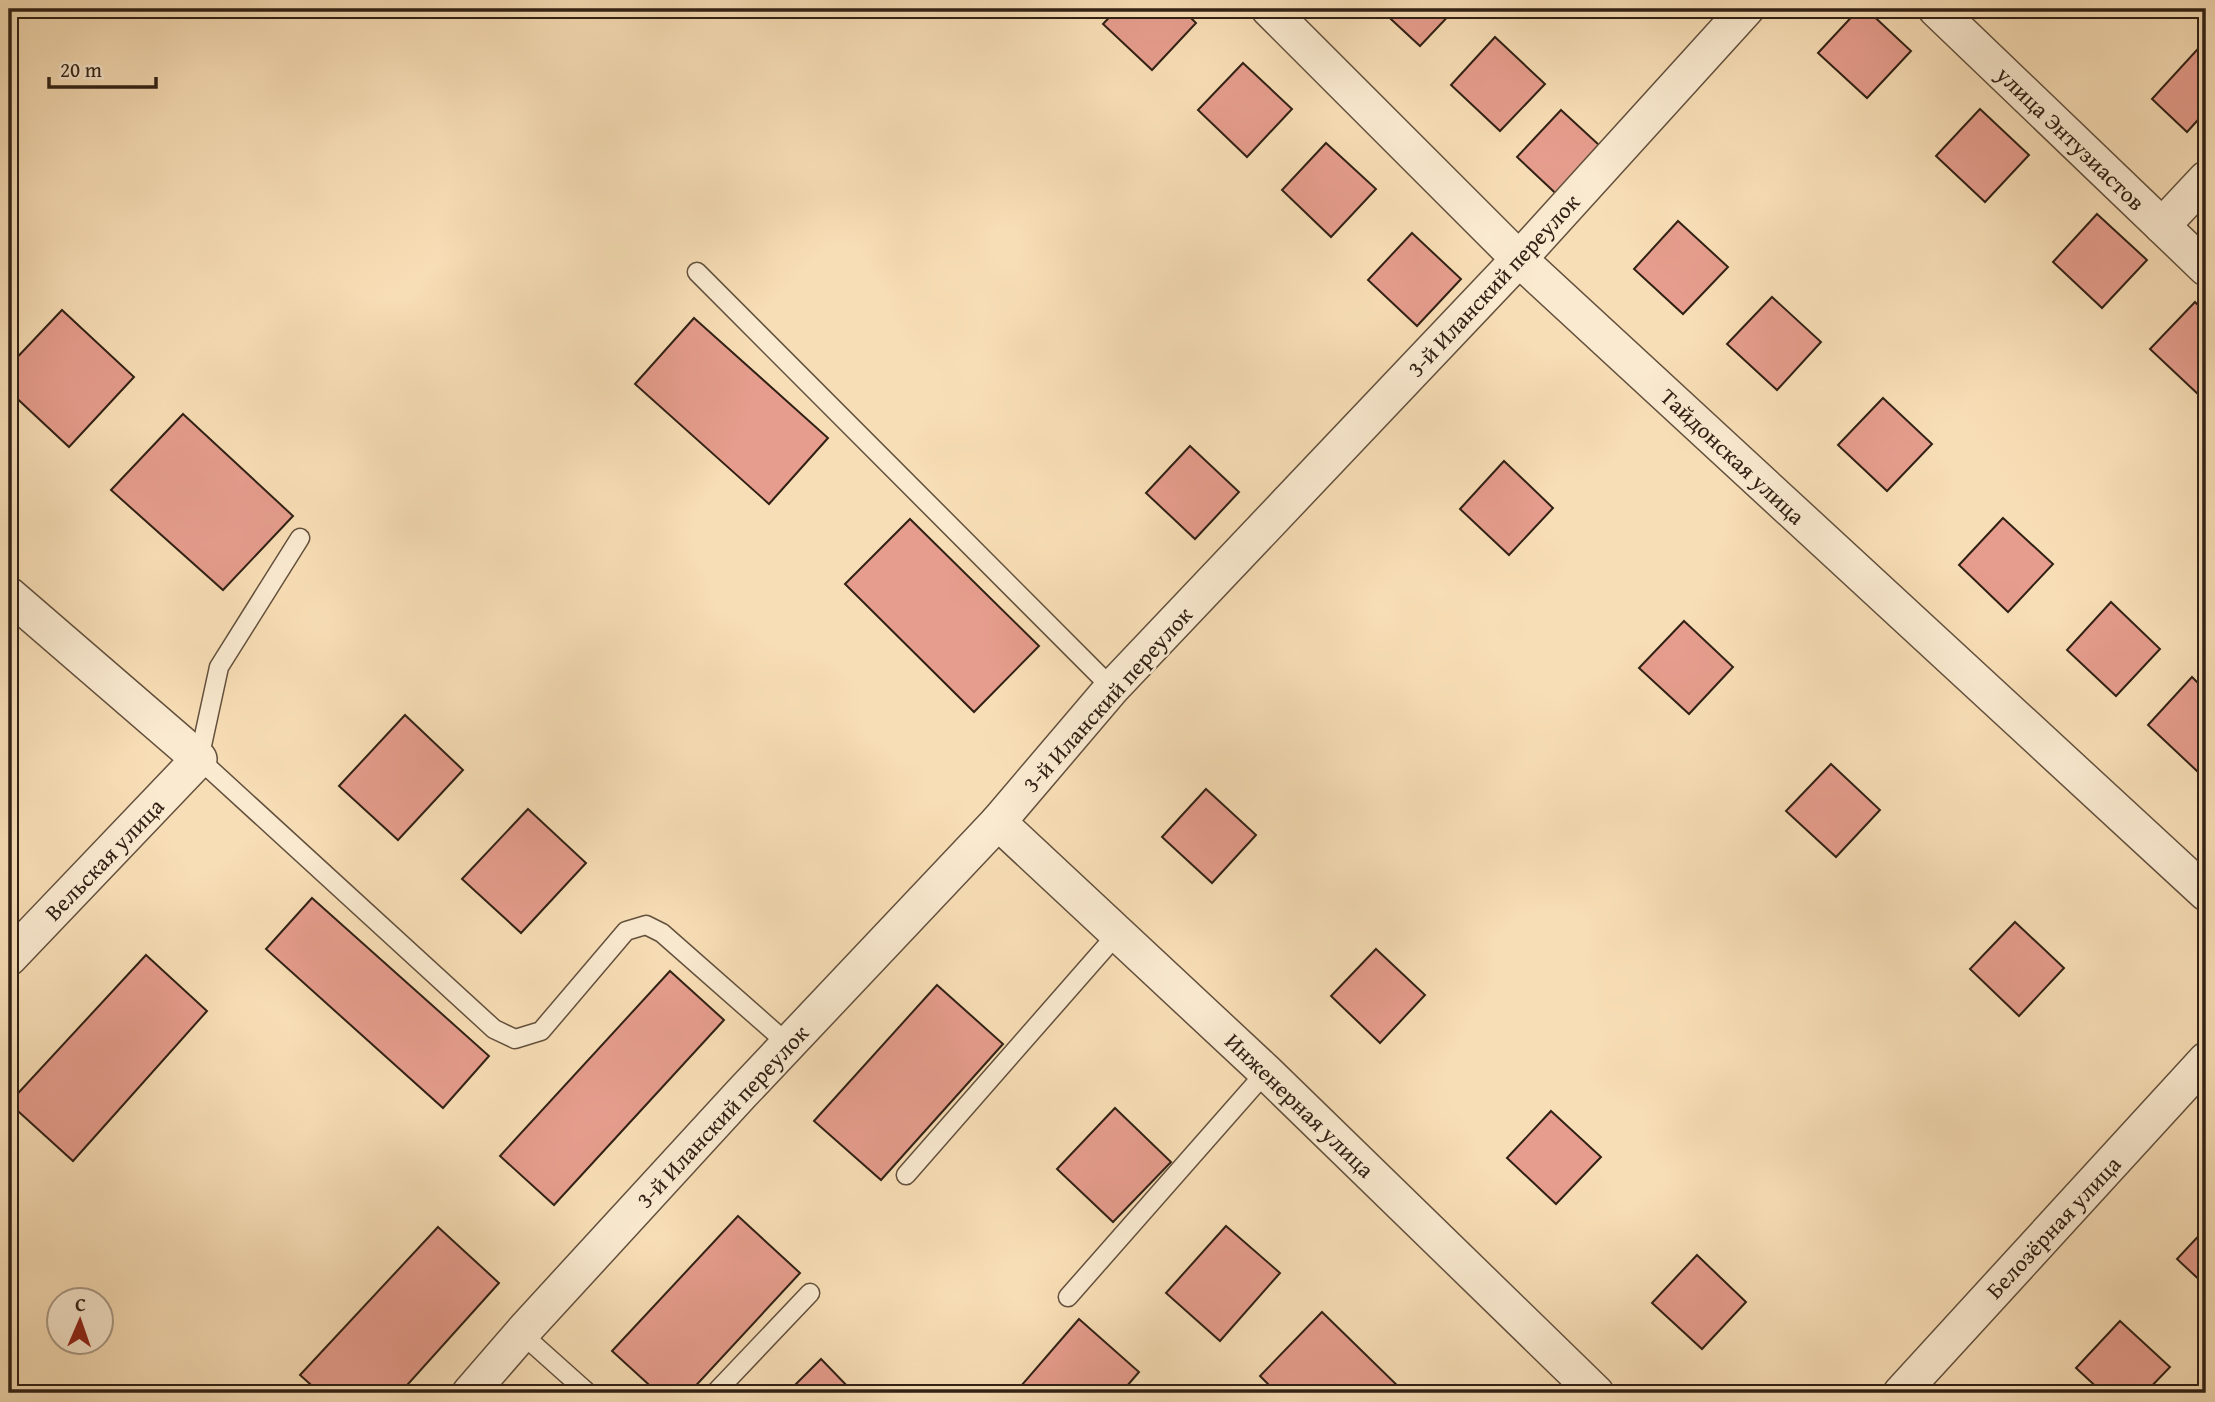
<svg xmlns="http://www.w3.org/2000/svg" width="2215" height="1402" font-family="'Gentium Book Plus',serif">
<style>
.building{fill:#e69d8d;stroke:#312115;stroke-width:2}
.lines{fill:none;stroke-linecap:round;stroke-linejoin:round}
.lane-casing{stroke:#63503d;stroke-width:21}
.street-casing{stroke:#63503d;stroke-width:38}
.lane{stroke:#faead0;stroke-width:18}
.street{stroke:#faead0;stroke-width:35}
.labels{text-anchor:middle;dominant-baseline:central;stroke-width:5;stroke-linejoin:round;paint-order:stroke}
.street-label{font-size:23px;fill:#312115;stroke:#faead0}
</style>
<rect width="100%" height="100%" fill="#f8deb6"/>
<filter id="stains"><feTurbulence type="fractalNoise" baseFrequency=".00286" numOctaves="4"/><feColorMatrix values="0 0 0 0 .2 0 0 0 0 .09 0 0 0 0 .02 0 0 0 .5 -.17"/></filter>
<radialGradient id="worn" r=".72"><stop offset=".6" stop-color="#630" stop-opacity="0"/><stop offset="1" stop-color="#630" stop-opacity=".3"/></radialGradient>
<g class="building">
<polygon points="1117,9 1182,9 1196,23 1152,70 1103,24"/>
<polygon points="1380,9 1455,9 1420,46"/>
<polygon points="1859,9 1866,9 1911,51 1867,98 1818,53"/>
<polygon points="1495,37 1545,84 1500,131 1451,85"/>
<polygon points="2206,40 2206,111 2187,132 2152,99"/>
<polygon points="1243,63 1292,109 1247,157 1198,110"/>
<polygon points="1980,109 2029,155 1985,202 1936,156"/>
<polygon points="1561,110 1611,156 1566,203 1517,157"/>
<polygon points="1326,143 1376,189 1331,237 1282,190"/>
<polygon points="2097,214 2147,260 2102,308 2053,262"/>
<polygon points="1678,221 1728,267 1683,314 1634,269"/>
<polygon points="1412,233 1461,279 1417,326 1368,280"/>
<polygon points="1772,297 1821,342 1777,390 1727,344"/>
<polygon points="2195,302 2206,313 2206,389 2200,396 2150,349"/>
<polygon points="62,310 134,377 69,447 9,391 9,366"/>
<polygon points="694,318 828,438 769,504 635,384"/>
<polygon points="1883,398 1932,444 1887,491 1838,445"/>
<polygon points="183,414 293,516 223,590 111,490"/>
<polygon points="1190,446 1239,492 1195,539 1146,493"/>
<polygon points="1504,461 1553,508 1509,555 1460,509"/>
<polygon points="2003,518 2053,564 2008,612 1959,565"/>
<polygon points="910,519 1039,646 974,712 845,584"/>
<polygon points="2111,602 2160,649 2116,696 2067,650"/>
<polygon points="1684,621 1733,667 1689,714 1639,668"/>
<polygon points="2192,677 2206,691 2206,761 2197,771 2148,725"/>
<polygon points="405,715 463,770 398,840 339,786"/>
<polygon points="1831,764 1880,810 1836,857 1786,811"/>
<polygon points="1206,789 1256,835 1212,883 1162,837"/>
<polygon points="528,809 586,863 521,933 462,879"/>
<polygon points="312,898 489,1056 443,1108 266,949"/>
<polygon points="2015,922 2064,968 2019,1016 1970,969"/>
<polygon points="1376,949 1425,995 1380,1043 1331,996"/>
<polygon points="146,955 207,1011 73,1161 9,1103"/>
<polygon points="670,971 724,1020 554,1205 500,1156"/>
<polygon points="937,985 1003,1044 881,1180 814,1121"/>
<polygon points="1115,1108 1171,1162 1113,1222 1057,1169"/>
<polygon points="1551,1111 1601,1157 1556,1204 1507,1158"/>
<polygon points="738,1216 800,1273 689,1393 658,1393 612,1351"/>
<polygon points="1226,1226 1280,1273 1220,1341 1166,1293"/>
<polygon points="438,1227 499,1283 400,1393 320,1393 300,1375"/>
<polygon points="2206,1228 2206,1286 2177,1259"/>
<polygon points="1697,1255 1746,1302 1702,1349 1652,1303"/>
<polygon points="1322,1312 1405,1393 1277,1393 1260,1376"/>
<polygon points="1079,1319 1139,1372 1121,1393 1015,1393"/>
<polygon points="2120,1321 2170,1367 2145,1393 2103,1393 2076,1368"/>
<polygon points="821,1359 854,1393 787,1393"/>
</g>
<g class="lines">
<defs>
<g id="lane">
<polyline points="697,272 1112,688"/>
<polyline points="300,538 219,667 199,759 494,1029 515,1039 541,1031 626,931 646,925 662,933 788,1044"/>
<polyline points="906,1175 1118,933"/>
<polyline points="1068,1297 1266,1072"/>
<polyline points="522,1334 588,1393"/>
<polyline points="715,1393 810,1293"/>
</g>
<g id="street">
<polyline points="1269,9 1519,259 2206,893"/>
<polyline points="1936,9 2206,268"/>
<polyline points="2162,226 2206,179"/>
<polyline points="9,595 199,759 9,958"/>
<polyline points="998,822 1266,1072 1596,1393"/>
<polyline points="470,1393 528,1326 741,1094 998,822 1112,688 1519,259 1746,9"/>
<polyline points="1901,1393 2206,1060"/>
</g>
</defs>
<use href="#lane" class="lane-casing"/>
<use href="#street" class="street-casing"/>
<use href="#lane" class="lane"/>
<use href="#street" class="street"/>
</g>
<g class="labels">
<g class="street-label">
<text transform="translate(2071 138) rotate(44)">улица Энтузиастов</text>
<text transform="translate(1493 285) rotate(-47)">3-й Иланский переулок</text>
<text transform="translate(1733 456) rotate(43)">Тайдонская улица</text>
<text transform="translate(1107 699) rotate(-48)">3-й Иланский переулок</text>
<text transform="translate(104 859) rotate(-46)">Вельская улица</text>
<text transform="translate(1300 1105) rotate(44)">Инженерная улица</text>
<text transform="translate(722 1116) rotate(-47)">3-й Иланский переулок</text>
<text transform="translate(2053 1227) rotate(-47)">Белозёрная улица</text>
</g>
</g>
<rect width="2215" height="1402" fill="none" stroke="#f8deb6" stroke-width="35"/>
<rect x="10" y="10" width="2194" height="1381" fill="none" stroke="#312115" stroke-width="3.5"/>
<rect x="18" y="18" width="2180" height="1367" fill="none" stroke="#312115" stroke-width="2"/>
<g transform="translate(80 1321) rotate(2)"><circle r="33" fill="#faead0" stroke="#aa9a85" stroke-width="2"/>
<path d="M0-5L12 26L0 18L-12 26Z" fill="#8f2418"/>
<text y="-10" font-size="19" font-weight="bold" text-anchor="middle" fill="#312115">С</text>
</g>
<path d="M49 77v10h107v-10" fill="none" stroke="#312115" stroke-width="3.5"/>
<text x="60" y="77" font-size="21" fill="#312115" stroke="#faead0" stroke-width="5" paint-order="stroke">20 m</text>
<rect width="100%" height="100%" filter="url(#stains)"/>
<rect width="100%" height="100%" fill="url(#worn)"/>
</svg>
